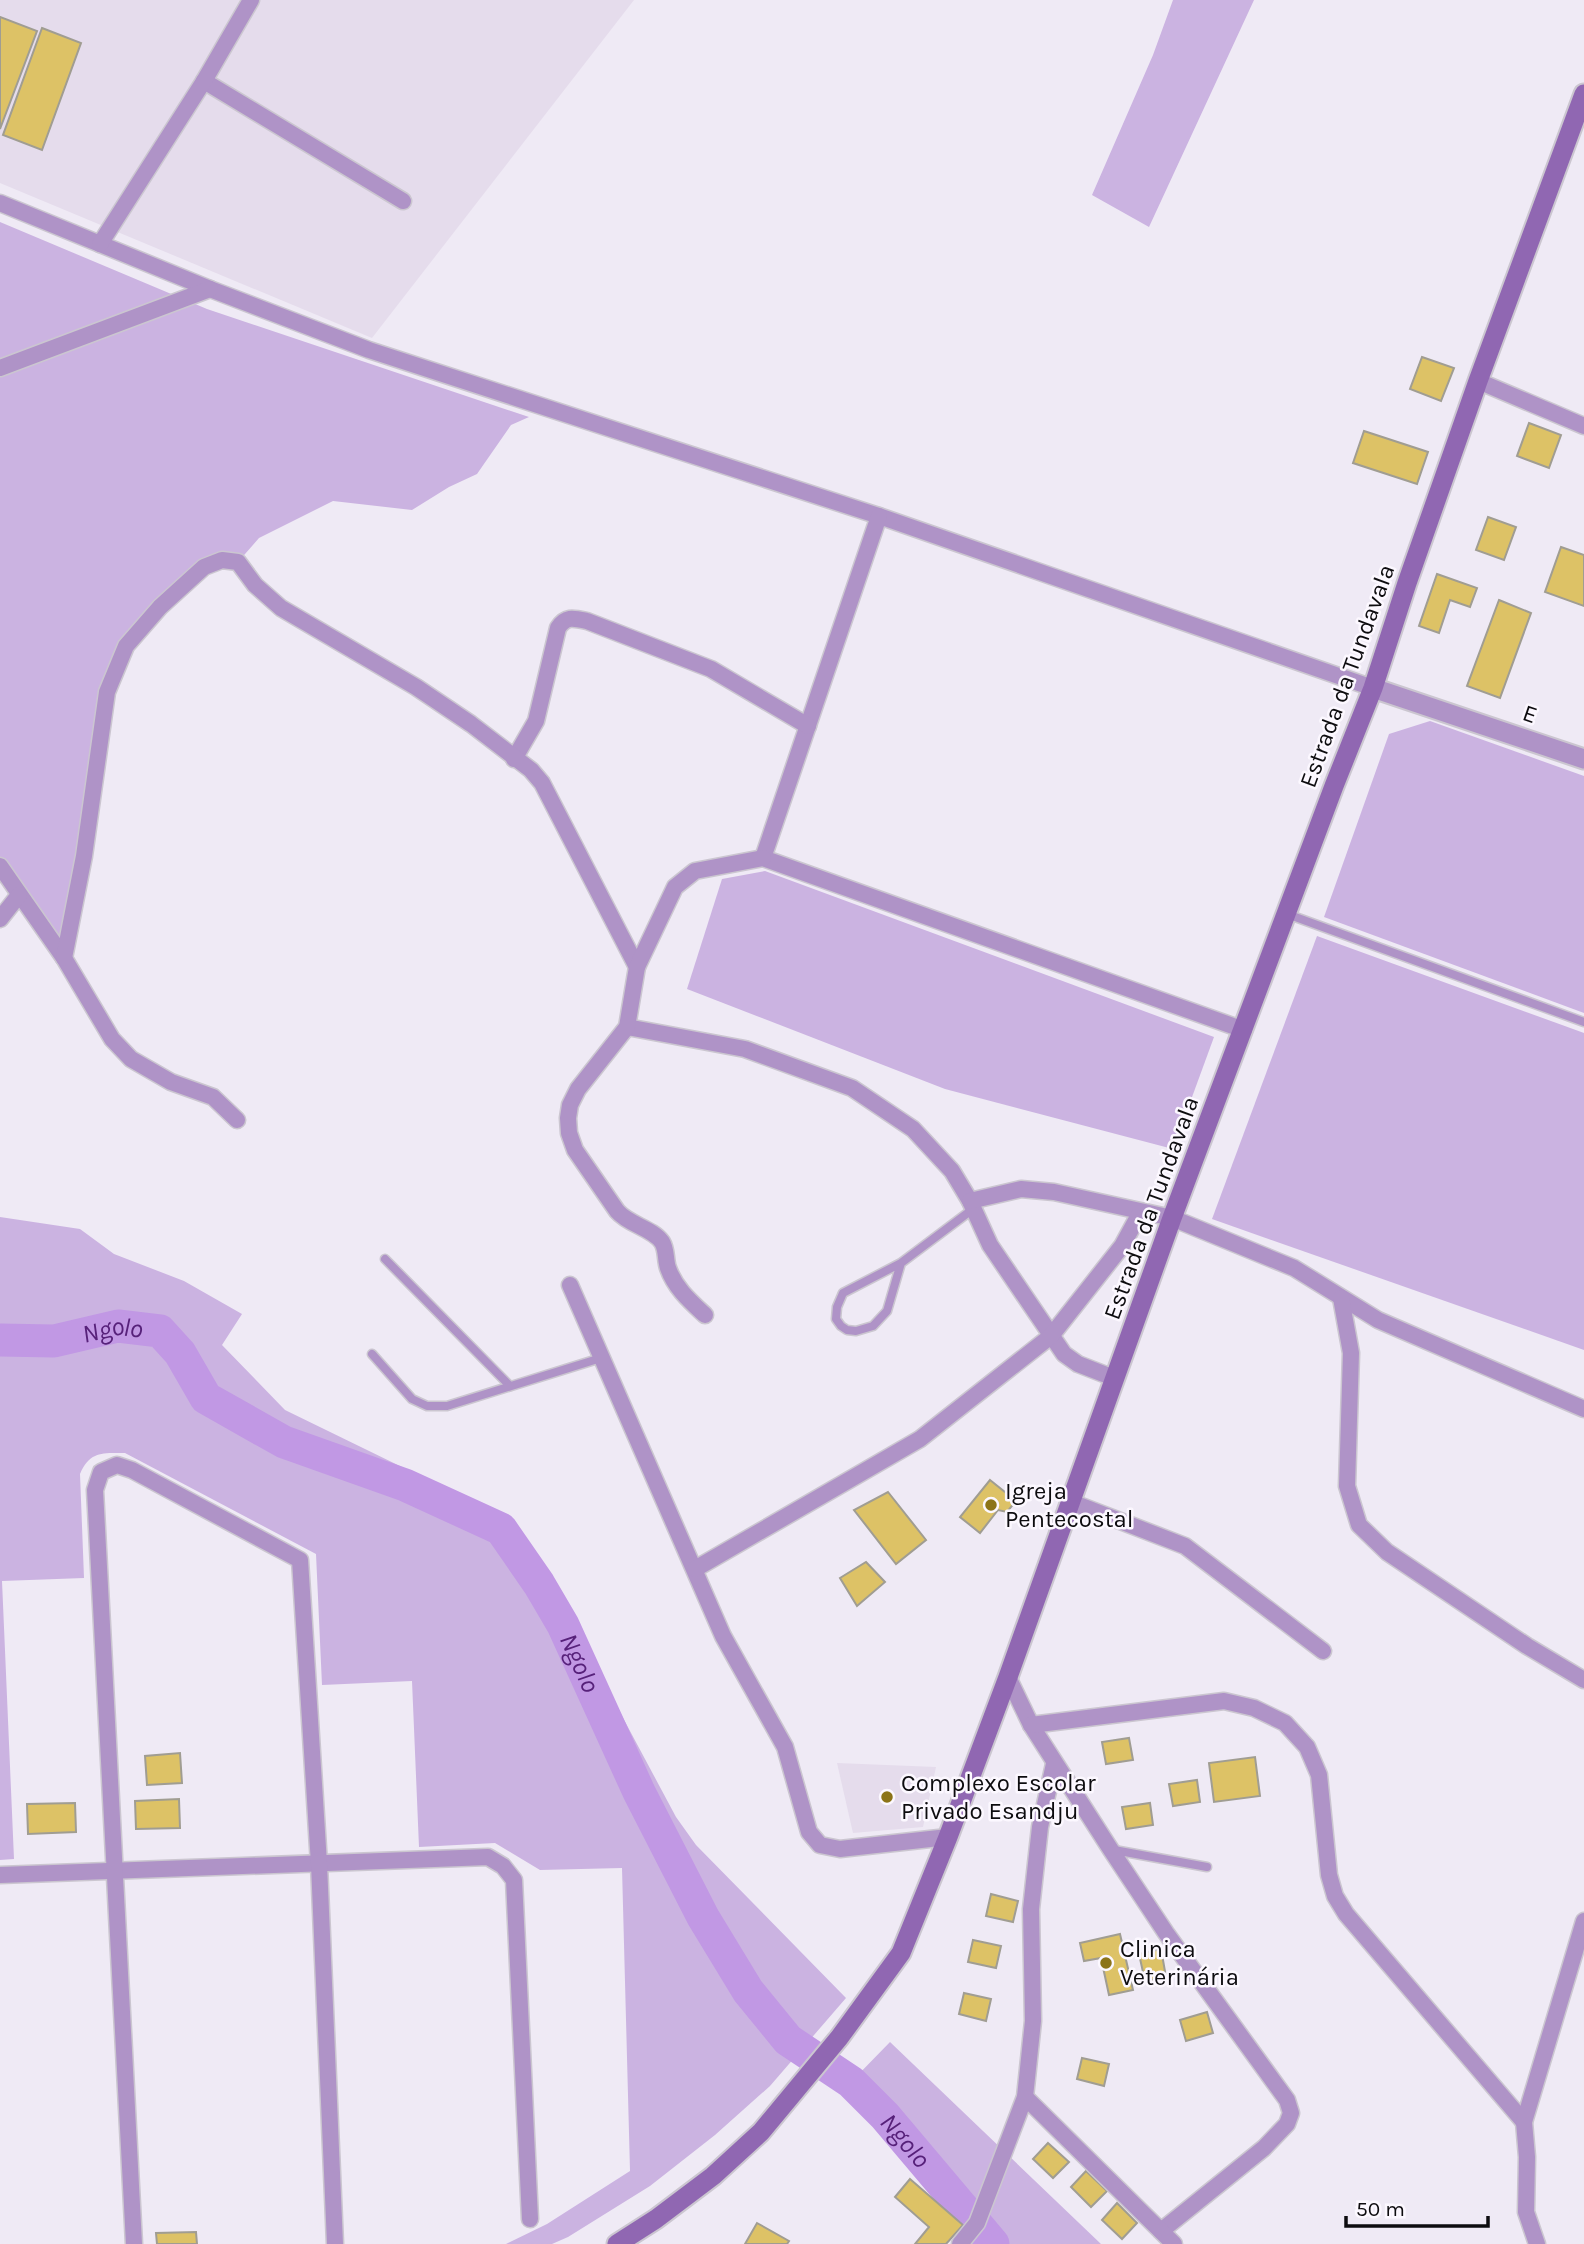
<svg xmlns="http://www.w3.org/2000/svg" width="1584" height="2244" font-family="Karla,sans-serif">
<style>
.built{fill:#e5dcec}
.green{fill:#cbb3e1}
.lines{fill:none;stroke-linecap:round;stroke-linejoin:round}
.river{stroke:#c198e4;stroke-width:33}
.building{fill:#ddc266;stroke:#a09d92;stroke-width:2}
.service-casing{stroke:#cbc6d0;stroke-width:11}
.minor-casing{stroke:#cbc6d0;stroke-width:19}
.tertiary-casing{stroke:#cbc6d0;stroke-width:23}
.secondary-casing{stroke:#cbc6d0;stroke-width:23}
.service{stroke:#af93c7;stroke-width:8}
.minor{stroke:#af93c7;stroke-width:16}
.tertiary{stroke:#af93c7;stroke-width:19}
.secondary{stroke:#9067b2;stroke-width:19}
.poi-dot{fill:#8c7418;stroke:#fcf8ff;stroke-width:2.5}
.labels{text-anchor:middle;dominant-baseline:central;stroke-width:5;stroke-linejoin:round;paint-order:stroke}
.street-label{font-size:24px;fill:#0d0c0f;stroke:#fcf8ff}
.poi-label{font-size:24px;fill:#0d0c0f;stroke:#fcf8ff;text-anchor:start}
.water-label{font-size:26px;font-style:italic;fill:#57217a;stroke:#fcf8ff}
</style>
<rect width="100%" height="100%" fill="#efeaf5"/>
<g class="built">
<polygon points="0,0 634,0 372,338 0,183"/>
<polygon points="837,1763 936,1767 923,1827 853,1833"/>
</g>
<g class="green">
<polygon points="1173,0 1254,0 1149,227 1092,195 1153,55"/>
<polygon points="0,222 207,309 529,417 511,425 477,474 449,487 412,510 333,501 259,538 238,562 222,560 126,646 107,692 64,958 0,866"/>
<polygon points="1430,721 1584,776 1584,1013 1324,917 1389,734"/>
<polygon points="765,871 1214,1037 1173,1149 945,1089 687,989 722,879"/>
<polygon points="1317,936 1584,1033 1584,1350 1212,1219"/>
<path d="M0,1217L80,1229L114,1254L184,1281L242,1314L222,1345L285,1410L486,1508L516,1529L546,1574L676,1817L696,1845L846,1998L770,2086L715,2135L650,2186L568,2237L552,2244H506L547,2224L630,2171L622,1868L540,1870L495,1843L419,1847L412,1681L322,1685L316,1554L125,1453C102,1453 90,1451 80,1474L84,1578L2,1581L14,1859L0,1860Z"/>
<polygon points="890,2042 1101,2244 993,2244 885,2116 851,2082"/>
</g>
<g class="lines">
<path class="river" id="s1" d="M0,1340L54,1341L118,1326L160,1331L180,1353L206,1398L284,1442L405,1485L501,1529L539,1584L563,1625L639,1792L703,1917L748,1991L788,2040L851,2082L885,2116L993,2244"/>
</g>
<g class="building">
<polygon points="0,17 37,31 0,129"/>
<polygon points="42,28 81,43 42,150 3,135"/>
<polygon points="1422,357 1454,368 1441,401 1410,389"/>
<polygon points="1529,423 1561,435 1549,468 1517,456"/>
<polygon points="1364,431 1428,452 1417,484 1353,463"/>
<polygon points="1488,517 1516,527 1504,560 1476,550"/>
<polygon points="1561,547 1584,555 1584,606 1545,592"/>
<polygon points="1437,574 1477,588 1470,607 1450,600 1439,633 1419,626"/>
<polygon points="1499,600 1531,613 1500,698 1467,686"/>
<polygon points="990,1480 1016,1501 1007,1512 998,1510 980,1533 960,1517"/>
<polygon points="888,1492 926,1540 896,1564 854,1510"/>
<polygon points="866,1562 885,1582 857,1606 840,1578"/>
<polygon points="1129,1738 1133,1760 1106,1764 1102,1742"/>
<polygon points="180,1753 182,1783 147,1785 145,1756"/>
<polygon points="1255,1757 1260,1796 1214,1802 1209,1763"/>
<polygon points="1197,1780 1200,1802 1173,1806 1169,1784"/>
<polygon points="179,1799 180,1828 136,1829 135,1801"/>
<polygon points="75,1803 76,1832 28,1834 27,1804"/>
<polygon points="1150,1803 1153,1825 1126,1829 1122,1807"/>
<polygon points="991,1894 1018,1901 1013,1922 986,1916"/>
<polygon points="1120,1934 1133,1990 1109,1995 1101,1958 1084,1961 1080,1943"/>
<polygon points="973,1940 1001,1946 996,1968 968,1962"/>
<polygon points="1161,1949 1166,1977 1145,1981 1139,1954"/>
<polygon points="964,1993 991,1999 986,2021 959,2014"/>
<polygon points="1207,2012 1213,2033 1186,2041 1180,2020"/>
<polygon points="1082,2058 1109,2064 1104,2086 1077,2079"/>
<polygon points="1048,2143 1069,2162 1053,2178 1033,2159"/>
<polygon points="1086,2171 1107,2191 1091,2207 1071,2187"/>
<polygon points="910,2179 963,2225 946,2244 915,2244 929,2227 895,2197"/>
<polygon points="1117,2203 1137,2223 1122,2239 1102,2220"/>
<polygon points="757,2223 789,2241 787,2244 745,2244"/>
<polygon points="196,2232 197,2244 157,2244 156,2233"/>
</g>
<g class="lines">
<defs>
<g id="service">
<polyline points="1287,914 1584,1022"/>
<polyline points="385,1259 510,1386"/>
<polyline points="901,1263 843,1293 837,1307 836,1319 841,1326 847,1330 856,1331 873,1326 887,1311 901,1263 973,1209"/>
<polyline points="372,1354 412,1399 427,1406 447,1406 601,1358"/>
<polyline points="1114,1850 1207,1867"/>
</g>
<g id="minor">
<polyline points="204,81 403,201"/>
<polyline points="0,203 210,289 369,350 879,516 1373,688"/>
<polyline points="100,244 204,81 251,0"/>
<polyline points="0,368 210,289"/>
<polyline points="1478,381 1584,426"/>
<polyline points="879,516 763,858 1244,1030"/>
<path d="M514,759L536,721L558,628C566,616 573,618 587,621L711,669L808,726"/>
<polyline points="0,866 64,958 112,1039 131,1059 171,1082 213,1097 237,1120"/>
<polyline points="0,919 19,895"/>
<polyline points="64,958 84,856 107,692 126,646 160,607 204,567 222,560 238,562 255,585 281,608 416,687 471,724 531,770 542,783 637,967"/>
<polyline points="627,1027 745,1049 852,1088 913,1129 952,1171 970,1201 990,1245 1064,1354 1078,1364 1114,1378"/>
<polyline points="970,1201 1021,1189 1054,1192 1172,1218 1294,1268 1378,1320 1584,1409"/>
<polyline points="570,1285 723,1636 785,1747 809,1832 820,1845 840,1849 948,1837"/>
<polyline points="1341,1298 1351,1353 1347,1486 1359,1525 1387,1552 1527,1646 1584,1680"/>
<path d="M705,1315C690,1301 675,1288 668,1268C665,1259 667,1250 662,1242C652,1228 629,1225 617,1211L575,1150L569,1133L568,1118L570,1105L578,1089L627,1027L637,967L675,887L695,871L763,858"/>
<polyline points="1071,1502 1185,1546 1323,1651"/>
<polyline points="695,1569 920,1439 1051,1336 1122,1246 1140,1213"/>
<polyline points="1008,1677 1031,1725 1111,1850 1166,1933 1287,2100 1291,2113 1287,2124 1264,2148 1161,2231"/>
<polyline points="1031,1725 1224,1701 1254,1708 1285,1723 1307,1747 1319,1775 1329,1875 1335,1896 1346,1914 1524,2122"/>
<polyline points="0,1875 488,1857 503,1866 514,1880 530,2219"/>
<polyline points="1025,2097 1174,2244"/>
<polyline points="134,2244 95,1490 101,1472 117,1465 132,1470 300,1560 319,1864 335,2244"/>
<polyline points="960,2244 977,2223 1025,2097 1033,2021 1031,1909 1040,1827 1054,1764"/>
<polyline points="1537,2244 1526,2212 1527,2157 1524,2122 1584,1921"/>
</g>
<polyline id="tertiary" points="1373,688 1584,759"/>
<polyline id="secondary" points="617,2244 656,2219 713,2176 761,2132 839,2038 901,1953 948,1837 1008,1677 1172,1218 1334,786 1373,688 1407,583 1478,381 1584,94"/>
</defs>
<use href="#service" class="service-casing"/>
<use href="#minor" class="minor-casing"/>
<use href="#tertiary" class="tertiary-casing"/>
<use href="#secondary" class="secondary-casing"/>
<use href="#service" class="service"/>
<use href="#minor" class="minor"/>
<use href="#tertiary" class="tertiary"/>
<use href="#secondary" class="secondary"/>
</g>
<g class="poi-dot">
<circle cx="991" cy="1505" r="7"/>
<circle cx="887" cy="1797" r="7"/>
<circle cx="1106" cy="1963" r="7"/>
</g>
<g class="labels">
<g class="street-label">
<text transform="translate(1347 676) rotate(-70)">Estrada da Tundavala</text>
<text transform="translate(1530 714) rotate(19)">E</text>
<text transform="translate(1151 1208) rotate(-70)">Estrada da Tundavala</text>
</g>
<g class="poi-label">
<text x="1005" y="1491">Igreja<tspan x="1005" dy="28">Pentecostal</tspan></text>
<text x="901" y="1783">Complexo Escolar<tspan x="901" dy="28">Privado Esandju</tspan></text>
<text x="1120" y="1949">Clinica<tspan x="1120" dy="28">Veterinária</tspan></text>
</g>
<g class="water-label">
<text stroke="none"><textPath href="#s1" startOffset="114">Ngolo</textPath></text>
<text stroke="none"><textPath href="#s1" startOffset="723">Ngolo</textPath></text>
<text stroke="none"><textPath href="#s1" startOffset="1311">Ngolo</textPath></text>
</g>
</g>
<path d="M1346 2216v10h142v-10" fill="none" stroke="#0d0c0f" stroke-width="3.5"/>
<text x="1356" y="2216" font-size="21" fill="#0d0c0f" stroke="#fcf8ff" stroke-width="5" paint-order="stroke">50 m</text>
</svg>
